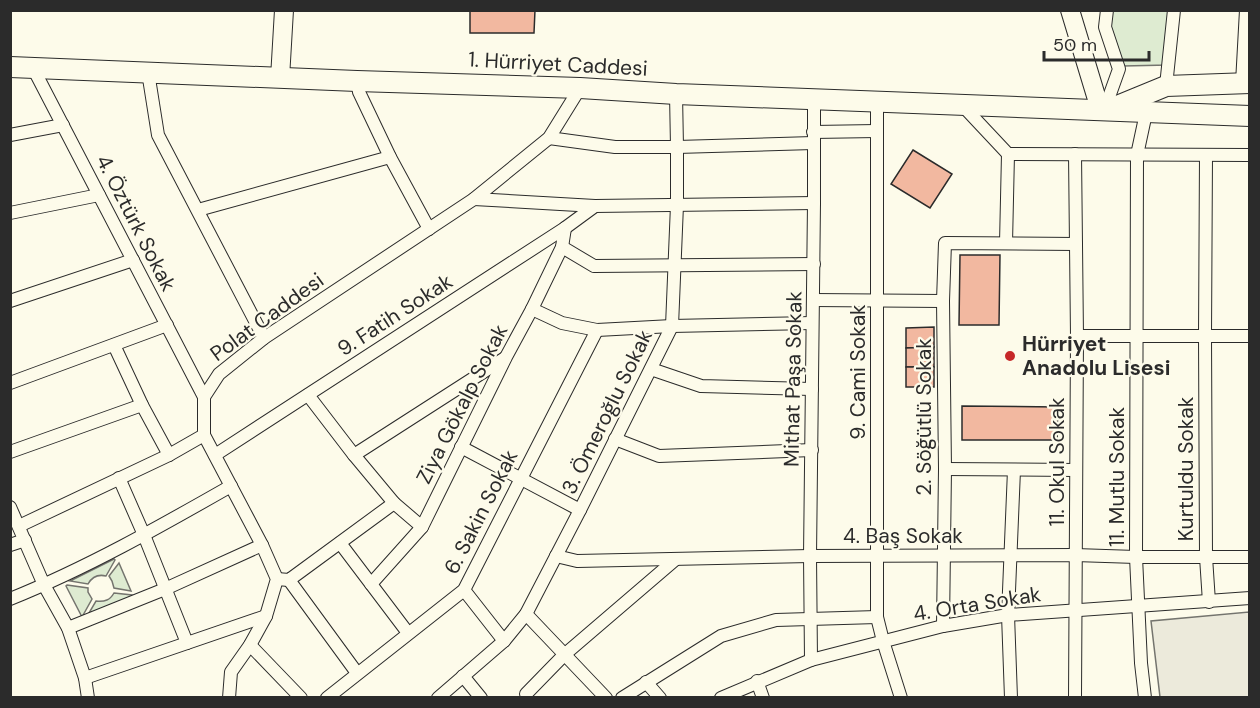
<svg xmlns="http://www.w3.org/2000/svg" width="1260" height="708" font-family="'DM Sans',sans-serif">
<style>
.green{fill:#deebd1;stroke:#74746e;stroke-width:1.5}
.parking{fill:#eceadb;stroke:#74746e;stroke-width:1.5}
.building{fill:#f2b8a0;stroke:#2b2b2b;stroke-width:1.5}
.lines{fill:none;stroke-linecap:round;stroke-linejoin:round}
.minor-casing{stroke:#2b2b2b;stroke-width:14}
.secondary-casing{stroke:#2b2b2b;stroke-width:20}
.primary-casing{stroke:#2b2b2b;stroke-width:22}
.minor{stroke:#fdfbea;stroke-width:12}
.secondary{stroke:#fdfbea;stroke-width:18}
.primary{stroke:#fdfbea;stroke-width:20}
.poi-dot{fill:#c62828;stroke:#fdfbea;stroke-width:2}
.labels{text-anchor:middle;dominant-baseline:central;stroke-width:4.5;stroke-linejoin:round;paint-order:stroke}
.street-label{font-size:21px;fill:#2b2b2b;stroke:#fdfbea}
.poi-label{font-size:21px;font-weight:bold;fill:#2b2b2b;stroke:#fdfbea;text-anchor:start}
</style>
<rect width="100%" height="100%" fill="#fdfbea"/>
<g class="green">
<polygon points="1107,11 1174,11 1168,65 1123,66 1105,27"/>
<path d="M114,559L115,560L106,576C98,574 92,577 88,584L70,581Z"/>
<polygon points="119,563 131,591 114,588 112,581 109,576"/>
<polygon points="67,585 88,588 88,592 92,599 82,617 66,586"/>
<path d="M114,593L132,595V597L86,618L96,601C105,602 110,600 114,593Z"/>
</g>
<polygon class="parking" points="1249,612 1249,697 1160,697 1151,621"/>
<g class="building">
<polygon points="470,10 535,10 534,33 470,33"/>
<polygon points="913,150 952,174 930,208 891,184"/>
<polygon points="960,255 1000,255 999,325 959,325"/>
<polygon points="934,327 934,347 906,348 906,328"/>
<polygon points="934,347 934,367 906,367 906,348"/>
<rect x="906" y="367" width="28" height="20"/>
<polygon points="962,406 1058,407 1057,440 962,440"/>
</g>
<g class="lines">
<defs>
<g id="minor">
<polyline points="33,68 204,397"/>
<polyline points="148,72 158,135 264,338"/>
<polyline points="357,81 359,92 390,157 429,229"/>
<polyline points="1242,83 1246,10"/>
<polyline points="1166,86 1174,10"/>
<polyline points="877,102 877,617 883,641 901,698"/>
<polyline points="962,105 1008,154 1250,155"/>
<polyline points="1104,111 1119,69 1105,27 1107,10"/>
<polyline points="813,132 877,131"/>
<polyline points="10,135 63,125"/>
<polyline points="549,138 615,147 677,147 813,143"/>
<polyline points="1075,154 1077,336 1075,698"/>
<polyline points="1206,155 1205,336 1206,557 1209,602"/>
<polyline points="474,199 595,206 814,203"/>
<polyline points="198,210 390,157"/>
<polyline points="10,213 99,195"/>
<polyline points="1006,243 1008,154"/>
<polyline points="562,247 594,266 814,264"/>
<polyline points="813,300 943,301"/>
<polyline points="10,301 133,260"/>
<polyline points="532,309 562,323 597,330 672,326 812,323"/>
<polyline points="1077,336 1250,336"/>
<polyline points="114,345 142,405 169,455"/>
<polyline points="651,369 701,386 812,389"/>
<polyline points="10,383 167,325"/>
<polyline points="308,395 354,455 394,503 422,527"/>
<polyline points="615,439 659,456 812,450"/>
<polyline points="461,447 580,510"/>
<polyline points="10,452 142,405"/>
<polyline points="215,455 565,228 595,206"/>
<polyline points="354,455 505,358"/>
<polyline points="945,469 1076,470"/>
<polyline points="119,478 144,535 187,643"/>
<polyline points="10,507 44,585 68,628 85,678 88,698"/>
<polyline points="19,526 169,455 204,435"/>
<polyline points="340,543 408,633"/>
<polyline points="10,545 25,540"/>
<polyline points="556,556 577,561 810,556 1075,555 1136,557 1250,557"/>
<polyline points="277,579 289,580 394,503"/>
<polyline points="289,580 357,673"/>
<polyline points="371,584 422,527 506,357 532,309 562,247 565,228"/>
<polyline points="464,590 504,641"/>
<path d="M10,599C87,568 159,527 231,486"/>
<polyline points="526,614 606,698"/>
<polyline points="943,626 945,469 943,301 945,243 1076,244"/>
<polyline points="68,628 165,589 262,545"/>
<polyline points="250,645 301,698"/>
<polyline points="811,660 810,556 814,203 814,99"/>
<polyline points="463,676 481,698"/>
<polyline points="85,678 266,616"/>
<polyline points="757,681 763,698"/>
<polyline points="646,682 660,698"/>
<polyline points="526,694 564,655 676,559"/>
<polyline points="229,698 231,672 250,645 266,616 277,579 262,545 204,435 204,397 219,374 264,338 474,199 549,138 580,88"/>
<polyline points="327,698 464,590 597,330"/>
<polyline points="438,698 504,641 526,614 580,510 672,326 677,205 677,147 676,94"/>
<polyline points="622,698 721,636 776,620 877,617"/>
<polyline points="721,698 811,660 943,626 1008,615 1250,598"/>
<polyline points="1011,698 1008,615 1014,470"/>
<polyline points="1145,698 1141,663 1136,557 1137,155 1146,113"/>
</g>
<g id="secondary">
<polyline points="1070,10 1096,96 1104,111"/>
<polyline points="280,78 284,10"/>
</g>
<g id="primary">
<polyline points="10,67 357,81 580,88 676,94 1250,116"/>
<polyline points="1110,109 1166,86 1250,83"/>
</g>
</defs>
<use href="#minor" class="minor-casing"/>
<use href="#secondary" class="secondary-casing"/>
<use href="#primary" class="primary-casing"/>
<use href="#minor" class="minor"/>
<use href="#secondary" class="secondary"/>
<use href="#primary" class="primary"/>
</g>
<circle class="poi-dot" cx="1010" cy="356" r="6"/>
<g class="labels">
<g class="street-label">
<text transform="translate(558 64) rotate(3)">1. Hürriyet Caddesi</text>
<text transform="translate(136 223) rotate(63)">4. Öztürk Sokak</text>
<text transform="translate(395 315) rotate(-33)">9. Fatih Sokak</text>
<text transform="translate(267 317) rotate(-36)">Polat Caddesi</text>
<text transform="translate(858 372) rotate(-90)">9. Cami Sokak</text>
<text transform="translate(793 379) rotate(-89)">Mithat Paşa Sokak</text>
<text transform="translate(462 404) rotate(-63)">Ziya Gökalp Sokak</text>
<text transform="translate(607 412) rotate(-64)">3. Ömeroğlu Sokak</text>
<text transform="translate(924 417) rotate(-90)">2. Söğütlü Sokak</text>
<text transform="translate(1057 462) rotate(-90)">11. Okul Sokak</text>
<text transform="translate(1186 469) rotate(-90)">Kurtuldu Sokak</text>
<text transform="translate(1117 477) rotate(-90)">11. Mutlu Sokak</text>
<text transform="translate(481 512) rotate(-63)">6. Sakin Sokak</text>
<text x="903" y="536">4. Baş Sokak</text>
<text transform="translate(977 604) rotate(-9)">4. Orta Sokak</text>
</g>
<g class="poi-label">
<text x="1022" y="344">Hürriyet<tspan x="1022" dy="24">Anadolu Lisesi</tspan></text>
</g>
</g>
<rect width="1260" height="708" fill="none" stroke="#2b2b2b" stroke-width="24"/>
<path d="M1044 51v9h105v-9" fill="none" stroke="#2b2b2b" stroke-width="3"/>
<text x="1053" y="51" font-size="18" fill="#2b2b2b" stroke="#fdfbea" stroke-width="4.5" paint-order="stroke">50 m</text>
</svg>
